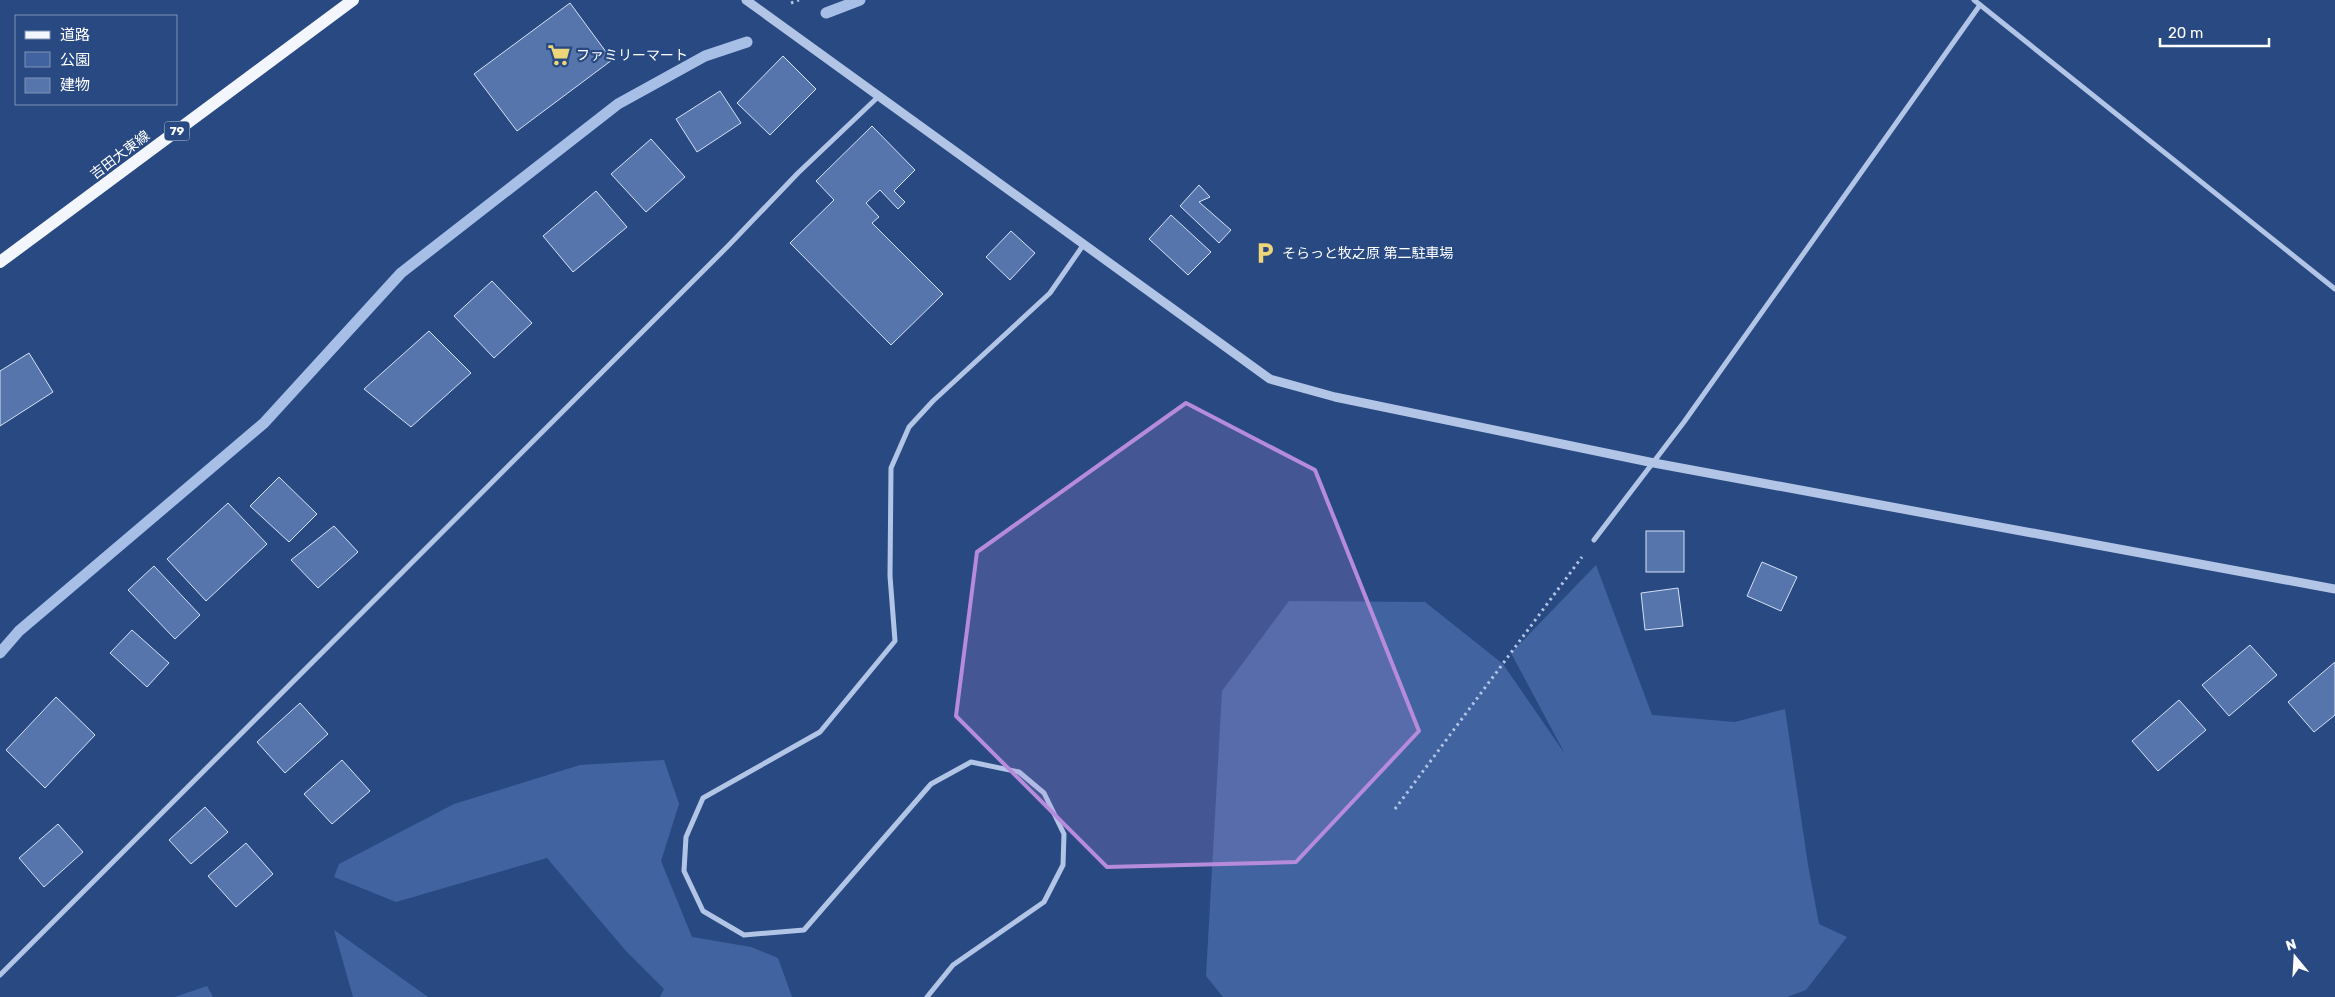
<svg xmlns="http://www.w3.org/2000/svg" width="2335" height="997" font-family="Rubik,'Noto Sans JP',sans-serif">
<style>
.green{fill:#4164a1}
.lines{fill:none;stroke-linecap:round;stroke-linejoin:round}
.stream{stroke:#a7bfe7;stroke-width:11}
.building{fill:#5675ac;stroke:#d5e1f5}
.path{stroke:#b2c5e6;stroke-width:3;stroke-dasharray:2.5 4;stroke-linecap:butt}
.minor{stroke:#b2c5e6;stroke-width:5}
.tertiary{stroke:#b2c5e6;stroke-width:9}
.primary{stroke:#f3f6fd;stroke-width:12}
.marked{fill:#b68bdc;fill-opacity:0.2;stroke:#b68bdc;stroke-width:4;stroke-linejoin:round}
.labels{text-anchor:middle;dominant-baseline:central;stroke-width:4.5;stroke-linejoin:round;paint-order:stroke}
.shield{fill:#294983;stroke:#bfc8da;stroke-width:1}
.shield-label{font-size:12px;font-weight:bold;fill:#fff}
.poi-label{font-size:14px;fill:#fff;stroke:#294983;text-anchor:start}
.street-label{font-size:14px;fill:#fff;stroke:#294983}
</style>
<rect width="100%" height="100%" fill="#294983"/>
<g class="green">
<polygon points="1596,565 1652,715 1735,722 1785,709 1808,865 1819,924 1847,937 1806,990 1787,997 1223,997 1206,976 1222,691 1289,601 1425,602 1503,664 1565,754 1511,653"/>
<polygon points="664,760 679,804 661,861 692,937 751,947 778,958 792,997 660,997 664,989 626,951 547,858 396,902 334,877 339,864 454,804 580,765"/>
<polygon points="334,930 428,997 353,997"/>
<polygon points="207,986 213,997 175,997"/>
</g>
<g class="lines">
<g class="stream">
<polyline points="826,13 860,0"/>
<polyline points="0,653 19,631 264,423 401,273 618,104 705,56 747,42"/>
</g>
</g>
<g class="building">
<polygon points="570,3 612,60 517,131 474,74"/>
<polygon points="783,56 816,89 770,135 737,103"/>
<polygon points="720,91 741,123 697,152 676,119"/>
<polygon points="872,126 915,170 894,191 905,202 898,209 880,190 866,203 879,217 872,223 943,294 891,345 790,243 834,200 816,181"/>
<polygon points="651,139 685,177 646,212 611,174"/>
<polygon points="1199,185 1210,197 1199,202 1231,230 1219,243 1180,206"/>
<polygon points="596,191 627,227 573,272 543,236"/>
<polygon points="1171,215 1211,252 1188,275 1149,239"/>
<polygon points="1011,231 1035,253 1010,280 986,257"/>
<polygon points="492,281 532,323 494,358 454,316"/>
<polygon points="429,331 471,373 411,427 364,389"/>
<polygon points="29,353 53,392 0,426 0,371"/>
<polygon points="279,477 317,514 289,542 250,506"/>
<polygon points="228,503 267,544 206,601 167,559"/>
<polygon points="334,526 358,552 318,588 291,560"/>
<rect x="1646" y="531" width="38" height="41"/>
<polygon points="1762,562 1797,577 1781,611 1747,596"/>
<polygon points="154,566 200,615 175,639 128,590"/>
<polygon points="1678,588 1683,626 1645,630 1641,593"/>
<polygon points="132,630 169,663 147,687 110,653"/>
<polygon points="2250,645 2277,675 2229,716 2202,685"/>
<polygon points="2335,662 2335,715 2314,732 2288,702"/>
<polygon points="56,697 95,735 45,788 6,750"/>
<polygon points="2179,700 2206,730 2158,771 2132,741"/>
<polygon points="300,703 328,734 285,773 257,742"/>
<polygon points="342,760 370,791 332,824 304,794"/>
<polygon points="205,807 228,832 191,864 169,840"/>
<polygon points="58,824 83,852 44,887 19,858"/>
<polygon points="246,843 273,874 236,907 208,876"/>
</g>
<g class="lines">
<g class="path">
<polyline points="791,3 799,0"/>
<polyline points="1395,809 1582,557"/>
</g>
<g class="minor">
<polyline points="1974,0 2335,289"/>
<polyline points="1594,540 1684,422 1980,5"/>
<polyline points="0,975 729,245 798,173 879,96"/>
<polyline points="927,997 953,965 1044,902 1063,865 1064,834 1044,793 1019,772 971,762 931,784 804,930 744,935 703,911 684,871 686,837 703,798 820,732 895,641 890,576 891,468 909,427 933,401 1050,293 1084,244"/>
</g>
<polyline class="tertiary" points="746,0 1270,379 1335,397 1654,463 2335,589"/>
<polyline class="primary" points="0,262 353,0"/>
</g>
<path class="marked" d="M1186,403L1315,470L1419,731L1296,862L1107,867L956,716L977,552Z"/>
<defs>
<symbol id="supermarket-bare" viewBox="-9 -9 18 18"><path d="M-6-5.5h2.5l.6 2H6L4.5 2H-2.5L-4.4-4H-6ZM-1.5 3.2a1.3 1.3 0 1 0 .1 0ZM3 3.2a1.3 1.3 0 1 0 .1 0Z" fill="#edd579" stroke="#294983" stroke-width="2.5" paint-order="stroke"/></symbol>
<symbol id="parking-bare" viewBox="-9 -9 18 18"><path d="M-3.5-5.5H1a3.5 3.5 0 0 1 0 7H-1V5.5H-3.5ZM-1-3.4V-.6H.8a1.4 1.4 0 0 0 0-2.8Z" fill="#edd579" stroke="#294983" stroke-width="2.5" paint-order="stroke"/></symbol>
</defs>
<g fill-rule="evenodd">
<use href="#supermarket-bare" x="543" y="39" width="32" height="32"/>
<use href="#parking-bare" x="1249" y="237" width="32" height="32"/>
</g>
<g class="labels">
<rect class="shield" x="164.5" y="121.5" width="25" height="19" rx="4"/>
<g class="shield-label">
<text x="177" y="131">79</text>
</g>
<g class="poi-label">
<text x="576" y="55">ファミリーマート</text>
<text x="1282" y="253">そらっと牧之原 第二駐車場</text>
</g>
<g class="street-label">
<text transform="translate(120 155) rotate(-37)">吉田大東線</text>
</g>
</g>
<rect x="15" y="15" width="162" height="90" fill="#294983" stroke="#7f92b5"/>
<rect x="25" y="31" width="25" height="8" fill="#f3f6fd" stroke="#7f92b5"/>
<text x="60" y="40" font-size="15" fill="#ffffff">道路</text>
<rect x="25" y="52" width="25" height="15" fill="#4164a1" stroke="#7f92b5"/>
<text x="60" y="65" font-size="15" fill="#ffffff">公園</text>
<rect x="25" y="78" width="25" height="15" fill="#5675ac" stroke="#7f92b5"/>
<text x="60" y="90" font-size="15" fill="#ffffff">建物</text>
<g transform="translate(2295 957) rotate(342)" stroke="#294983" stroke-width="4" paint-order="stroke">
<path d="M0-4L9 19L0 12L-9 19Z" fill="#ffffff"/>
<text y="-8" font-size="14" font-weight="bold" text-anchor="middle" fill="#ffffff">N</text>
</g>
<path d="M2160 38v8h109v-8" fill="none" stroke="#ffffff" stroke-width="2.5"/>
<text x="2168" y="38" font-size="15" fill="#ffffff" stroke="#294983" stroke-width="4" paint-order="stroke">20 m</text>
</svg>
